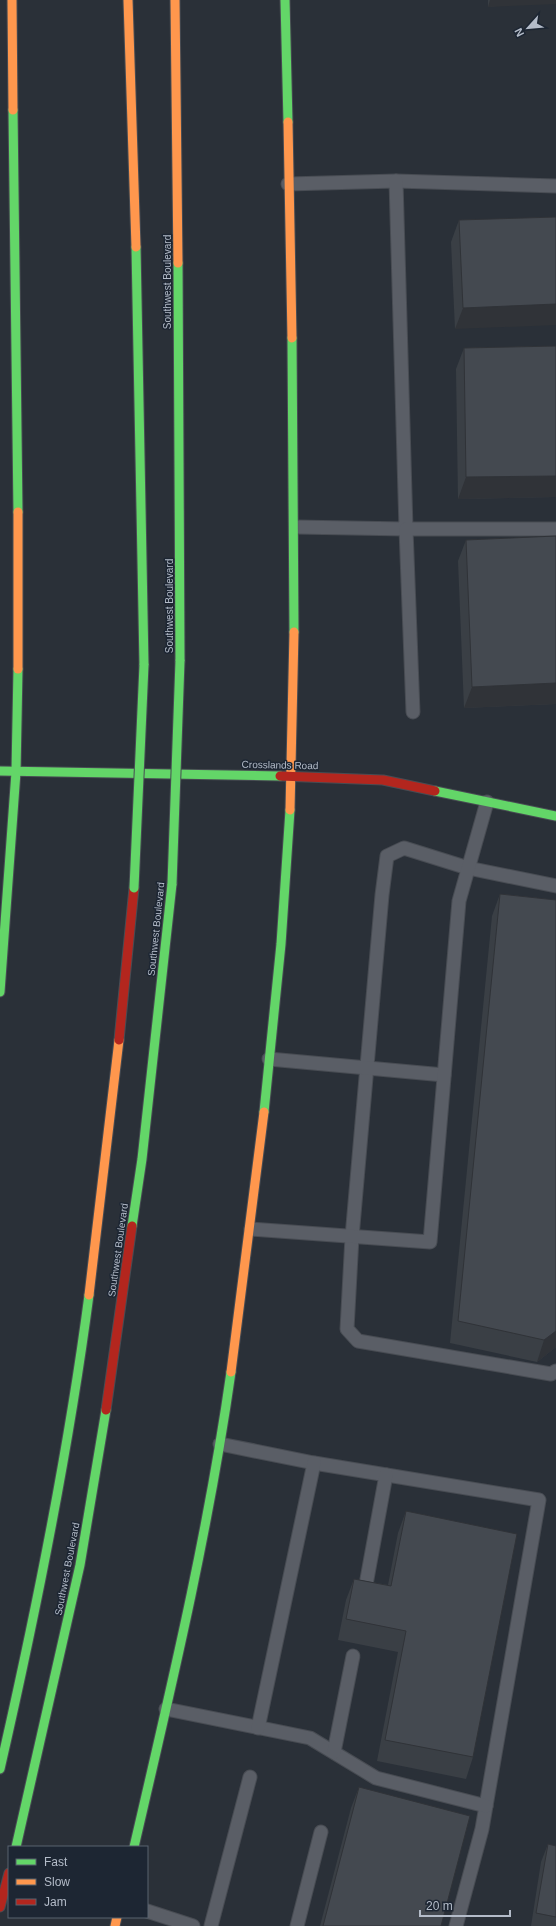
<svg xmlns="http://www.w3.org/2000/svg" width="556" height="1926" font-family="Arial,sans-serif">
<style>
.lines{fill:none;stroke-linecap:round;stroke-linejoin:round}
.lane-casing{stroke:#484c53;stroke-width:15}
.fast-casing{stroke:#484c53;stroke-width:11}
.slow-casing{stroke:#484c53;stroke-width:11}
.jam-casing{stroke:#484c53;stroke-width:11}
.lane{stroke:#5a5e66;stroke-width:13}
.fast{stroke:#63d668;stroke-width:9}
.slow{stroke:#ff974d;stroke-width:9}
.jam{stroke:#b3261e;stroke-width:9}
.fast-bridge-casing{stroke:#474c53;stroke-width:11;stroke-linecap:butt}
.fast-bridge{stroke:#63d668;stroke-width:9}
.wall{fill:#3a3f45}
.shaded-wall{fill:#303338}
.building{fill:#444950;stroke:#303338}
.labels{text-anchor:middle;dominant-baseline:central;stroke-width:3;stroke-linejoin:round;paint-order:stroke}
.street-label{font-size:10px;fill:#b4bcc9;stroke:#1d2633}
</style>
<rect width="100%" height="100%" fill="#2a3038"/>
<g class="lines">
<defs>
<g id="lane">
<polyline points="288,184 396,181 556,186"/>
<polyline points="296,527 406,529 396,181"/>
<polyline points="413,712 406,529 556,529"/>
<polyline points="556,886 468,868 404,848 387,856 382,895 352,1237 347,1329 358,1341 551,1374 556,1371"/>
<polyline points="269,1059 444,1075"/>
<polyline points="251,1229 430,1242 459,901 487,802"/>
<polyline points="220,1444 314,1463 539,1500 482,1829 456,1926"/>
<polyline points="365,1590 386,1475"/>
<polyline points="166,1709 310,1738 376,1778 486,1806"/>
<polyline points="258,1728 314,1463"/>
<polyline points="334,1752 353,1656"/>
<polyline points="147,1911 193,1926"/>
<polyline points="211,1926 250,1777"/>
<polyline points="297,1926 321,1832"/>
</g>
<g id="fast">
<polyline points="285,0 288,122"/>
<polyline points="13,110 18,512"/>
<polyline points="136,247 144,665"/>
<polyline points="178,263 180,661"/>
<polyline points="292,338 294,632"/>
<polyline points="0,771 280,776"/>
<polyline points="435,791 556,816"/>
<polyline points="0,992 16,772 18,669"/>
<polyline points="264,1112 281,944 290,810"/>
<polyline points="132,1226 142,1159 172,884"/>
<path d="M0,1769C36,1612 68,1455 89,1295"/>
<polyline points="16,1847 80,1565 106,1410"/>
<path d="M134,1847C171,1688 208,1534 231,1372"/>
</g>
<g id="slow">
<polyline points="12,0 13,110"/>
<polyline points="128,0 136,247"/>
<polyline points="175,0 178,263"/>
<polyline points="288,122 292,338"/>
<polyline points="18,669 18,512"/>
<polyline points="290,810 294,632"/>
<polyline points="89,1295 119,1040"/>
<polyline points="231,1372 264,1112"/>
<polyline points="115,1926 117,1917"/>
</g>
<g id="jam">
<polyline points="280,776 383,780 435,791"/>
<polyline points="119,1040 134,888"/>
<polyline points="106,1410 132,1226"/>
<polyline points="0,1907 9,1873"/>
</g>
</defs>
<use href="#lane" class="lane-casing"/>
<use href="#fast" class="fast-casing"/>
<use href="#slow" class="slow-casing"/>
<use href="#jam" class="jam-casing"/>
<use href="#lane" class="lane"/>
<use href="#fast" class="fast"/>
<use href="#slow" class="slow"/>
<use href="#jam" class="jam"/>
<defs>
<g id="fast-bridge">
<polyline points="172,884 180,661"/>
<polyline points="134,888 144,665"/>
</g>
</defs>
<use href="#fast-bridge" class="fast-bridge-casing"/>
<use href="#fast-bridge" class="fast-bridge"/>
</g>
<g class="wall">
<polygon points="488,0 556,0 488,7"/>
<polygon points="556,217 455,329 451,242 459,220"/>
<polygon points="556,346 556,497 458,499 456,369 464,348"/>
<polygon points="556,536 556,704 464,708 458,561 466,540"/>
<polygon points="500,894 556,900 556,1347 537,1362 450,1343 492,916"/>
<polygon points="406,1511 473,1757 466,1779 377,1761 398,1652 338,1640 346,1600 354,1579 388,1585 398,1533"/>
<polygon points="359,1787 441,1926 320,1926 351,1808"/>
<polygon points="548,1844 556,1846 556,1926 531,1926 541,1862"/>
</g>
<g class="shaded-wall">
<polygon points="490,0 556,0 556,4 488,7"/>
<polygon points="556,304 556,325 455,329 463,308"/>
<polygon points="556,476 556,497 458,499 466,477"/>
<polygon points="556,683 556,704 464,708 472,687"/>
<polygon points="556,1331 556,1347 537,1362 544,1340"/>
</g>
<g class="building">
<polygon points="556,217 556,304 463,308 459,220"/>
<polygon points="556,346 556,476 466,477 464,348"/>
<polygon points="556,536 556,683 472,687 466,540"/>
<polygon points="500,894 556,900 556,1331 544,1340 458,1321"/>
<polygon points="406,1511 517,1534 473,1757 385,1740 406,1631 346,1619 354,1579 391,1586"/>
<polygon points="359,1787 470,1816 441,1926 323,1926"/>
<polygon points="548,1844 556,1846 556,1917 536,1913"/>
</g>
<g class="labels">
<g class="street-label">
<text transform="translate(167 282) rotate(-90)">Southwest Boulevard</text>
<text transform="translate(169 606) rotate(-90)">Southwest Boulevard</text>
<text transform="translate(280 765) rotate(1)">Crosslands Road</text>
<text transform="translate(156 929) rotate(-84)">Southwest Boulevard</text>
<text transform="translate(118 1250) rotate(-82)">Southwest Boulevard</text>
<text transform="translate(67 1569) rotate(-79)">Southwest Boulevard</text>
</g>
</g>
<rect x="8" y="1846" width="140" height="72" fill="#1d2633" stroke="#59626f"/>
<rect x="16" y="1859" width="20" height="6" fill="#63d668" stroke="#59626f"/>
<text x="44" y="1866" font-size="12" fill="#b4bcc9">Fast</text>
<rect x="16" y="1879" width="20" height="6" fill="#ff974d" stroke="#59626f"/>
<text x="44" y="1886" font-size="12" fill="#b4bcc9">Slow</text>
<rect x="16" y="1899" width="20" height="6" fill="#b3261e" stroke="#59626f"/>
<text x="44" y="1906" font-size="12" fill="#b4bcc9">Jam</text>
<g transform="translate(528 28) rotate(243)" stroke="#1d2633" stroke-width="3" paint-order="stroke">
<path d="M0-3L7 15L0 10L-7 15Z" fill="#b4bcc9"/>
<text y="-6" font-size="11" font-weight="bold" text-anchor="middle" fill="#b4bcc9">N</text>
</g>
<path d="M420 1910v6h90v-6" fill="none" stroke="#b4bcc9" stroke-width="2"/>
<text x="426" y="1910" font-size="12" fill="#b4bcc9" stroke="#1d2633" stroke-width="3" paint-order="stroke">20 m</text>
</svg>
